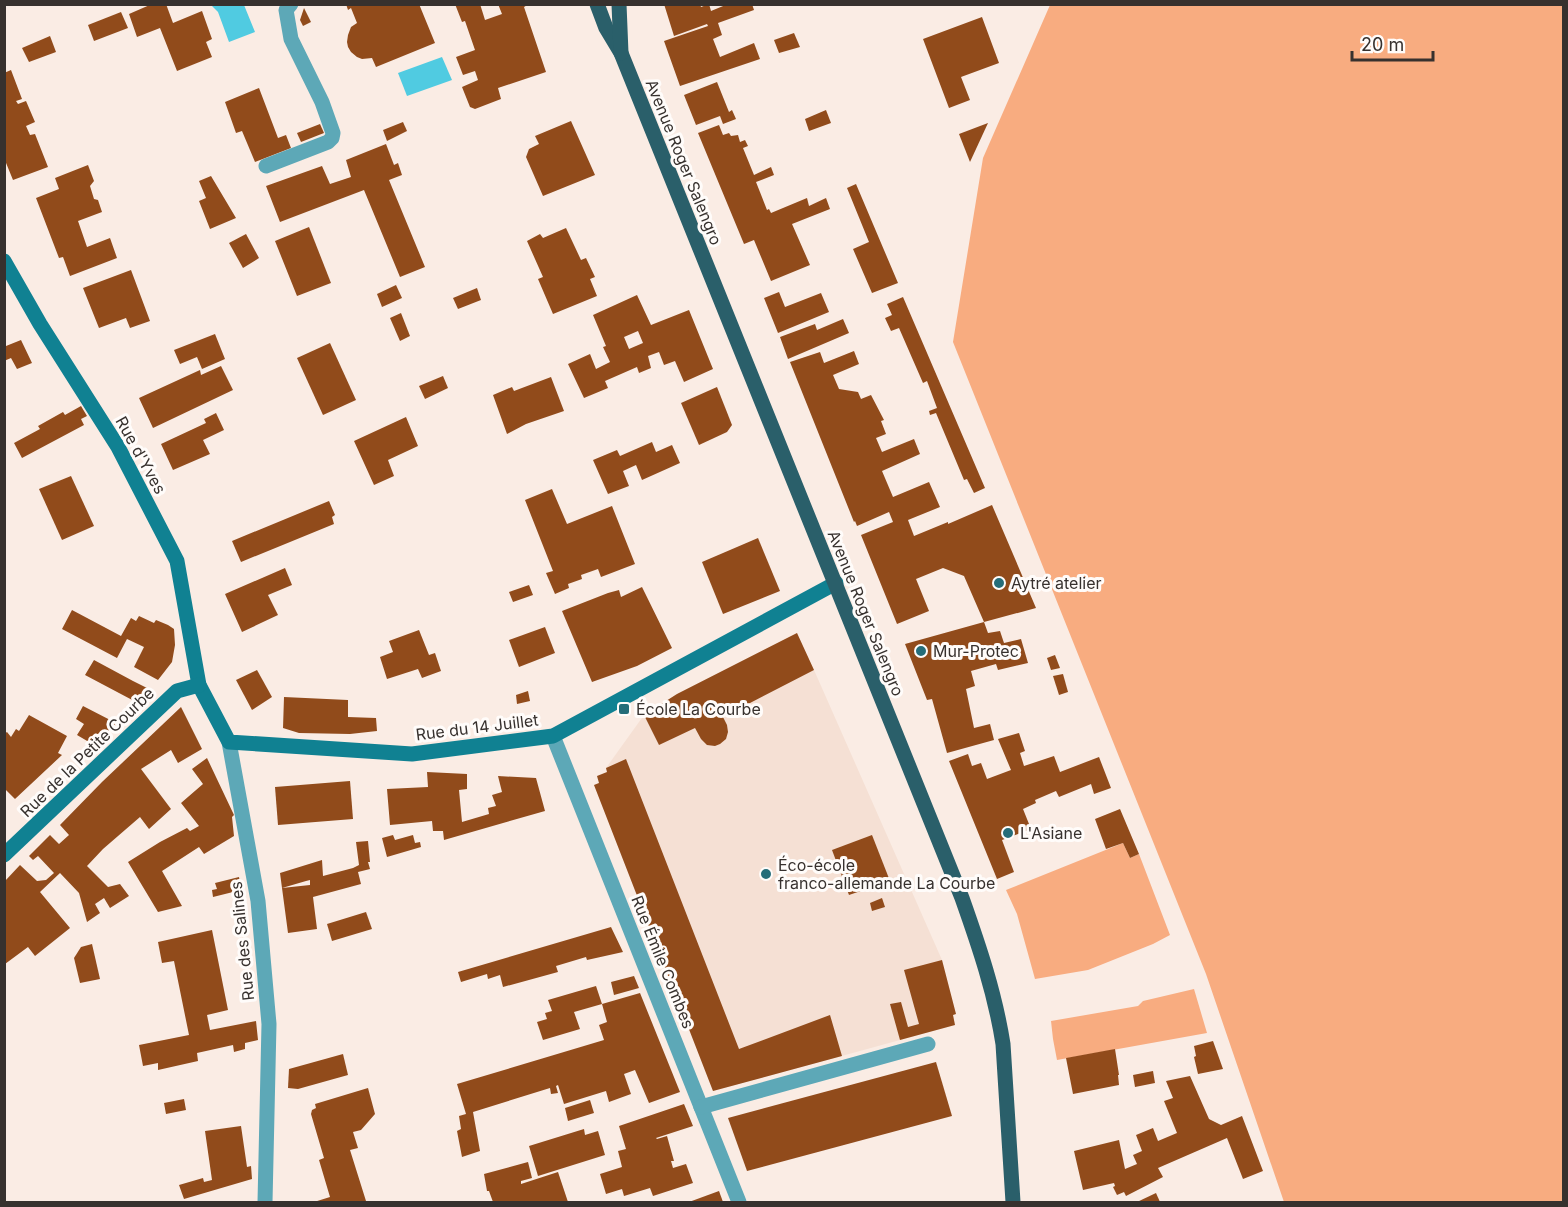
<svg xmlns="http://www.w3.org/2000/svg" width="1568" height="1207" font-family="Inter,sans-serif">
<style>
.built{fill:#f5e0d4}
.green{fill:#f8ac80}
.water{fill:#50cbe1}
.building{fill:#914b1b;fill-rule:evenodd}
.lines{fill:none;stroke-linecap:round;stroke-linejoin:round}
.street{stroke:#5da8b7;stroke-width:15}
.secondary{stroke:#108192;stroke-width:15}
.primary{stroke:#2a5f6a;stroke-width:15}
.poi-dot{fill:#256d79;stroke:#fffcfa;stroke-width:2}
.labels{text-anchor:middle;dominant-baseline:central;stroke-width:6;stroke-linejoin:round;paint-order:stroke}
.street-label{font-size:16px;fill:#37312e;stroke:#fffcfa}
.poi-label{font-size:16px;fill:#37312e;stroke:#fffcfa;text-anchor:start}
</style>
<rect width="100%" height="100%" fill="#faece4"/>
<polygon class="built" points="797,633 814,670 942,960 956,1014 953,1015 955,1025 713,1091 594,785 599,783 607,772 606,768 644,715 677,694"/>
<g class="green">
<polygon points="1050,5 1563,5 1563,1202 1284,1202 1206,974 953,342 983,158"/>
<polygon points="1123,843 1130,858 1139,854 1170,935 1153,944 1088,970 1035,979 1017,914 1006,890"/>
<polygon points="1194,989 1207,1033 1057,1060 1053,1039 1051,1021 1138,1006 1143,1001"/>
</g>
<g class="water">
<polygon points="210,4 244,5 255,32 229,42 218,12"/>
<polygon points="442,57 452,80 407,96 398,73"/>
</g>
<g class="building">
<polygon points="152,4 166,4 173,23 202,11 212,39 206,42 212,57 177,71 160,28 137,37 129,14"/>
<polygon points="346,4 419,4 435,43 376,67 372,58 362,59 357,57 351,52 348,47 347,42 348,35 351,27 357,23 351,8 348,10"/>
<polygon points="455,4 480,4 485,20 502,14 498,4 529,4 524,7 546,72 498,88 501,99 475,109 470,107 462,87 478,80 475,71 463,75 456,57 475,50 465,21 462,22"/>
<polygon points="664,4 700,4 701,7 709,4 711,11 728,4 752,4 754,10 718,23 722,35 713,39 720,57 754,43 760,59 680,86 664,41 708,26 707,24 674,36"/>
<polygon points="304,8 311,22 303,26 300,20"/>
<polygon points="121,12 128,28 94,41 88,25"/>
<polygon points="982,17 999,63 961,77 970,100 949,108 923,39"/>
<polygon points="794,33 800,47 779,53 774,40"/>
<polygon points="50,36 56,52 29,62 22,48"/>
<polygon points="11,70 22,99 16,101 18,104 26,101 35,122 26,126 30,135 35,134 48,167 13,180 4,158 4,73"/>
<polygon points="717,82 729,112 732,110 736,119 723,124 720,116 696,125 684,95"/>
<polygon points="259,88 278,138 286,135 291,148 255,162 242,131 236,133 225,102"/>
<polygon points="826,110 831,123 809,131 805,119"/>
<polygon points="571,121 595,175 543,196 526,157 529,149 539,144 535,136"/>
<polygon points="403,122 407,131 387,141 383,130"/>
<polygon points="988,123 970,162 959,134"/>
<polygon points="320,124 324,133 301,142 297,133"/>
<polygon points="719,125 723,135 729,133 731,136 738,135 740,142 745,140 748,146 743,148 754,175 771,167 774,175 756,182 767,210 769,209 771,213 807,198 809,206 826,198 830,209 792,224 810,265 771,281 754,240 744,244 698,133"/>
<polygon points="386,144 394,165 398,163 402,175 389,180 425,267 400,277 364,190 280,222 266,186 322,166 330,184 351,177 346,160"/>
<polygon points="88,165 94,181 90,186 94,199 98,200 102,212 78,221 87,247 110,238 117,258 70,276 63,257 59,258 36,198 59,189 55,178"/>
<polygon points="211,176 236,218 210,229 199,201 206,198 199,181"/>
<polygon points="856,184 898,283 872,293 853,249 869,242 847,188"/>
<polygon points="309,227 331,283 297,296 275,241"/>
<polygon points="566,228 581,260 586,258 595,277 590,279 597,296 553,314 538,279 543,277 527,241 540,234 543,238"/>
<polygon points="246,234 259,258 243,268 229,243"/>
<polygon points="131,270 150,321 130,328 126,318 99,328 83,288"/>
<polygon points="396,285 402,298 382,307 377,294"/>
<polygon points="477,288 481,300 458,309 453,298"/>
<polygon points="779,292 785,307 821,293 829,312 778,333 764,298"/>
<path d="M637,295L651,325L689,310L713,369L684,382L675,361L664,365L659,352L648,356L651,368L639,373L637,367L605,381L608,388L584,398L568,364L590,354L596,369L610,362L603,347L606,346L593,315ZM638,331L643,343L629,349L624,337Z"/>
<polygon points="903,297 985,488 974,493 967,479 964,480 936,413 930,415 929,411 937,408 927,381 923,383 899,328 891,331 885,318 892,315 887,304"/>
<polygon points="401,313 410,336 400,341 390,318"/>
<polygon points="843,319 849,333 788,359 780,337 815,324 817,330"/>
<polygon points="215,334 225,359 202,369 197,357 180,364 174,350"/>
<polygon points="21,340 32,363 17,369 11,358 4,361 4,343 6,346"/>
<polygon points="330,343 356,400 323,415 297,358"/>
<polygon points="854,351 859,364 833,375 839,389 858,392 861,399 871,395 884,420 881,421 886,434 876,438 882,452 914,439 920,454 882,471 893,497 929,482 940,507 908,520 914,536 948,522 948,524 992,505 1036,608 984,622 964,576 943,568 916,579 929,611 897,624 861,535 893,522 889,512 857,526 855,521 854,522 790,362 820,352 824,363"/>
<polygon points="221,366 233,390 153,428 139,398 200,370 201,375"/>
<polygon points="443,376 448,388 425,399 419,386"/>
<polygon points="551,377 564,411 526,424 507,434 493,395 512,387 514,391"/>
<polygon points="717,387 732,425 727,432 699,445 681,403"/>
<polygon points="81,406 87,416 81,419 84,425 22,458 14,443 40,429 38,426 63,412 65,415"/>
<polygon points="216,413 224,430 203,440 210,454 173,470 161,444 206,423 204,419"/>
<polygon points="406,417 418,446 388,460 394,476 374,485 354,441"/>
<polygon points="652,442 656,452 672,445 680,463 642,480 636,465 623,471 629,486 608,494 593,460 617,450 620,456"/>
<polygon points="71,476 94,526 62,540 39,489"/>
<polygon points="552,489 567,524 612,506 635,564 601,577 598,569 581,575 582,579 568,584 569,588 555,594 546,573 553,571 525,500"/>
<polygon points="329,501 335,515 332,517 334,524 241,562 232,541"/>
<polygon points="758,538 780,591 723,614 702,562"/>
<polygon points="285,568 292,585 268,595 278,615 242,632 225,594"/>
<polygon points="529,585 533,595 513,602 509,592"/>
<polygon points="642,587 672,648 637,666 592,682 562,611 608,593 619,590 621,597"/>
<polygon points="72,610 121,636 131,618 136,621 139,616 154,623 156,620 168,625 174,629 175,645 172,662 158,680 134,667 144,647 127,639 117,658 62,629"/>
<polygon points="984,622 988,633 1000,631 1004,643 1021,639 1028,663 998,670 996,664 971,671 975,686 966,689 974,728 990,724 994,740 947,753 932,699 927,700 905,644"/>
<polygon points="545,627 555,653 519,667 509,640"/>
<polygon points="419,630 429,655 435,653 441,671 422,678 418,669 387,679 380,657 393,652 389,641"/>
<polygon points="797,633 814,670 723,717 727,725 728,732 726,739 720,744 715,746 707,745 701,739 695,728 659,745 644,715 677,694"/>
<polygon points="1055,655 1060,668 1051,670 1047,658"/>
<polygon points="94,660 133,681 149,689 136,702 85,675"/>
<polygon points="257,670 272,697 252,710 236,680"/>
<polygon points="1063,674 1068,692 1059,695 1053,676"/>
<polygon points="528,691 530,701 517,704 516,695"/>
<polygon points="284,697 348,700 348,717 376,718 377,731 350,734 299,733 283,728"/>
<polygon points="83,706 116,723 94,745 77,735 84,724 76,719"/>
<polygon points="181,707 202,749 178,763 171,750 141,769 171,809 149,829 140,817 103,849 87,866 108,887 120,884 129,896 110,908 104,898 95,904 100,913 87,922 79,893 60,873 40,892 70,928 35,956 28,947 5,964 5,881 20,865 37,881 46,880 54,873 38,856 33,860 29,856 50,835 59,844 69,835 60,825 102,782"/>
<polygon points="29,715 67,736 58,753 62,755 15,799 4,788 4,734 7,732 11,737 16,729 19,731"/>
<polygon points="1019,733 1025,751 1020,753 1024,766 1054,756 1060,772 1099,757 1111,788 1094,794 1091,784 1059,797 1056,791 1035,800 1036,803 1023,809 1031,829 1002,840 1014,872 997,879 949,761 968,754 972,766 981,763 987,779 1011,770 998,739"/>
<polygon points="207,758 234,815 232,817 234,836 204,854 199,847 162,871 182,906 158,912 128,862 160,842 187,828 190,831 199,826 181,803 203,784 192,769"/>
<polygon points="626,759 739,1049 830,1015 842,1056 713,1091 594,785 599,783 597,776 607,772 606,768"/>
<polygon points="427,772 467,774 467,789 459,790 462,822 489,814 488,808 496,806 492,795 502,792 498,776 536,778 545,811 444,840 443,831 433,831 432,821 390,825 387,789 428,787"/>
<polygon points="350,781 353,819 278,825 275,787"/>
<polygon points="1120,809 1139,854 1130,858 1123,843 1106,849 1095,819"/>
<polygon points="393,835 395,840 413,835 415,843 420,842 421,847 387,857 382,838"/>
<polygon points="872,835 890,881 849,895 832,850"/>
<polygon points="368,841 370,862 368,862 370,869 358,872 361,884 313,897 317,929 288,933 282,888 310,885 310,880 306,881 282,888 280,873 322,860 323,876 353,868 359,865 356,842"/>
<polygon points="239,877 241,890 213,897 212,890 217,889 215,883"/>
<polygon points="882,898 885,907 872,911 870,903"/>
<polygon points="366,912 372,929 332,941 327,924"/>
<polygon points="611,927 623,952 587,960 586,957 556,966 558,972 503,987 500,975 488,979 487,974 461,982 458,972"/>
<polygon points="212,930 228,1010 207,1015 210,1030 256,1021 258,1040 245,1043 245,1049 234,1052 233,1045 197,1053 198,1061 158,1070 158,1063 143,1066 139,1045 189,1035 174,961 162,963 158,942"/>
<polygon points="92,944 100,979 80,983 74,958 81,947"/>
<polygon points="942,960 956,1014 953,1015 955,1025 900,1040 890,1004 901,1002 908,1027 919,1024 904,970"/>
<polygon points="634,976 639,988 614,995 611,982"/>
<polygon points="596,986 602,1004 640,993 680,1092 649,1103 635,1070 624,1074 631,1094 609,1102 606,1091 564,1104 558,1085 556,1086 558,1093 551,1094 550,1088 473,1112 480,1151 462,1157 457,1131 461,1129 459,1116 466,1114 457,1084 604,1040 599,1025 607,1022 602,1004 574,1012 580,1029 543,1040 537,1022 547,1019 545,1013 552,1011 548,1000"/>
<polygon points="1213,1041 1223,1069 1198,1074 1194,1057 1196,1056 1194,1046"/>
<polygon points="1115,1049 1119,1075 1118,1075 1119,1085 1073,1094 1066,1058"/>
<polygon points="343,1054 348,1075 298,1089 288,1088 289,1069"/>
<polygon points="936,1062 952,1116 747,1171 728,1118"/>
<polygon points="1153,1071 1155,1083 1135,1087 1133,1075"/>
<polygon points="1190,1076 1209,1119 1221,1125 1242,1116 1263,1171 1243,1179 1227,1138 1158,1168 1163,1177 1126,1196 1124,1192 1117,1195 1113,1187 1115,1186 1114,1183 1083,1190 1074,1151 1119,1140 1125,1169 1137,1164 1133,1155 1142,1151 1136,1135 1153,1128 1158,1141 1177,1133 1164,1101 1173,1098 1166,1081"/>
<polygon points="368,1088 375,1114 361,1130 353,1132 358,1148 350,1150 366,1201 363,1202 314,1202 330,1197 319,1160 324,1158 311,1114 312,1110 316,1108 315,1104"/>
<polygon points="184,1099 186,1110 166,1114 164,1103"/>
<polygon points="590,1100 594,1113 568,1121 565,1108"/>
<polygon points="684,1104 693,1126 656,1138 657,1139 667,1136 674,1161 671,1161 673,1168 686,1164 693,1183 653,1196 650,1188 624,1196 622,1189 606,1194 600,1174 622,1167 618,1151 626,1149 619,1126"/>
<polygon points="241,1126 247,1167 251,1166 252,1179 184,1199 179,1185 203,1178 204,1182 212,1180 205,1131"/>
<polygon points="584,1129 585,1135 598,1131 605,1155 538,1176 529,1146"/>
<polygon points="528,1162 532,1178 521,1181 521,1184 558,1172 568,1202 493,1202 489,1191 487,1191 484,1174"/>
<polygon points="719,1191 723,1202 689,1202"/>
<polygon points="1156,1193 1160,1202 1137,1202"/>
</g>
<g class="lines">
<g class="street">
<polyline points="266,166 328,142 332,138 333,133 322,102 291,39 286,10 291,4"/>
<polyline points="553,736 739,1202"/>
<polyline points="229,742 258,901 269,1024 265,1202"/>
<polyline points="701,1107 928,1044"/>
</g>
<g class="secondary">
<polyline points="4,261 40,324 118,447 177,561 199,685 229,742 412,754 553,736 836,583"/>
<polyline points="4,855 177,691 199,685"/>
</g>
<g class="primary">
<path d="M597,4L606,28L621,53L962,898C979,946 995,993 1003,1044L1013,1202"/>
<polyline points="619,4 621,53"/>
</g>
</g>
<g class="poi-dot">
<circle cx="999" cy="583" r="6"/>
<circle cx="921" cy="651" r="6"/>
<rect x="618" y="703" width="12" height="12" rx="3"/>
<circle cx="1008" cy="833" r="6"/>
<circle cx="766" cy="874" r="6"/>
</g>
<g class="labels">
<g class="street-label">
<text transform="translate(684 162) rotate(68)">Avenue Roger Salengro</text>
<text transform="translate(141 455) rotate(61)">Rue d'Yves</text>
<text transform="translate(866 613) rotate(68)">Avenue Roger Salengro</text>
<text transform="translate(477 727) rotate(-7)">Rue du 14 Juillet</text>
<text transform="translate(87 752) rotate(-44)">Rue de la Petite Courbe</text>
<text transform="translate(242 941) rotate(-96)">Rue des Salines</text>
<text transform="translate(663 962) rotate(68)">Rue Émile Combes</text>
</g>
<g class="poi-label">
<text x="1011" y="583">Aytré atelier</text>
<text x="933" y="651">Mur-Protec</text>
<text x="636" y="709">École La Courbe</text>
<text x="1020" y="833">L'Asiane</text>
<text x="778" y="865">Éco-école<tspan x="778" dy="18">franco-allemande La Courbe</tspan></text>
</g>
</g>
<rect width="1568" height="1207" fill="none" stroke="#37312e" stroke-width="12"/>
<path d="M1352 51v9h81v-9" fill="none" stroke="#37312e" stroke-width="3"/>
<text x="1361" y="51" font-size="18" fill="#37312e" stroke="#fffcfa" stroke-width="4.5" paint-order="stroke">20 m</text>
</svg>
